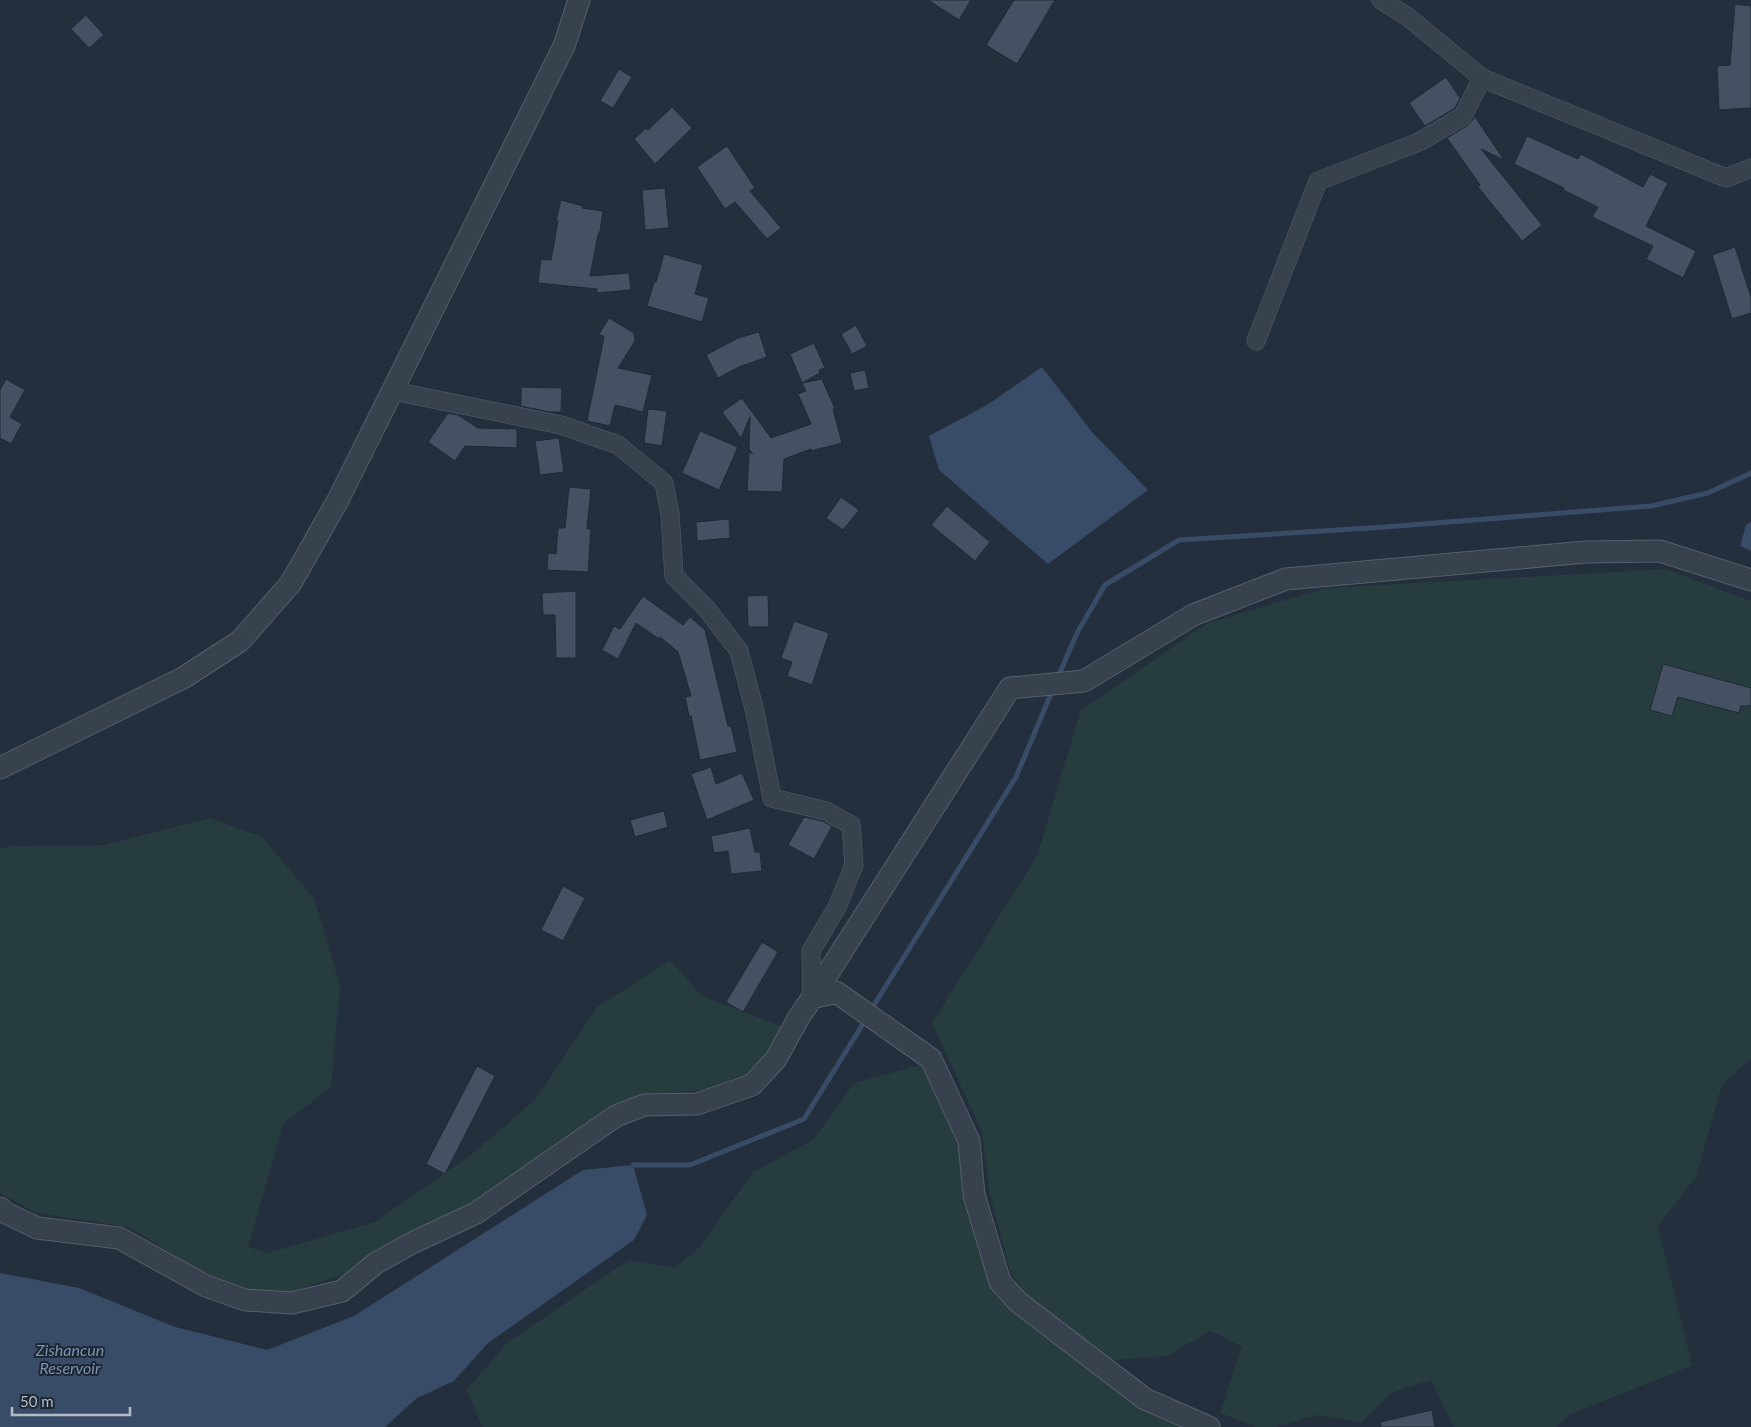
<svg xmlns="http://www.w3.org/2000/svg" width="1751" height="1427" font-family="Lato,sans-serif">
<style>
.green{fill:#263c3f}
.water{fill:#394c67}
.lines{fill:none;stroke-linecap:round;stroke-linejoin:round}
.stream{stroke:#394c67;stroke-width:5}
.building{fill:#455162;stroke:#1f2835}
.minor-casing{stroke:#565f6c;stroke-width:19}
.tertiary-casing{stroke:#565f6c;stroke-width:23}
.minor{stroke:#38414e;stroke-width:18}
.tertiary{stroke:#38414e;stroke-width:21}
.labels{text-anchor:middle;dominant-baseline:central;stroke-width:4;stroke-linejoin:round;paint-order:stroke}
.water-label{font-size:16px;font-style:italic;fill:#7c92b1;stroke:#1d2633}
</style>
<rect width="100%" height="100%" fill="#242f3e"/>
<g class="green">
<polygon points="1666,569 1751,601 1751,1058 1722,1085 1696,1177 1658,1226 1692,1366 1570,1414 1557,1427 1454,1427 1431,1380 1391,1393 1362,1422 1316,1415 1276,1427 1256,1427 1220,1413 1242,1346 1210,1331 1167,1356 1113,1360 1032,1301 1010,1272 989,1190 982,1132 932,1023 1037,856 1081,710 1208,623 1326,588"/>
<polygon points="210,818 262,837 314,898 340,986 331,1087 283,1124 248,1247 268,1253 375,1222 471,1155 537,1098 597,1007 670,960 702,996 784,1027 758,1072 705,1090 676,1092 613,1105 475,1203 350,1272 293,1291 256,1292 216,1280 129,1227 36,1213 0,1193 0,849 11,846 104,845"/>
<polygon points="920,1065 961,1142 962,1195 996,1297 1023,1320 1142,1409 1180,1427 482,1427 467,1389 508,1342 629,1260 674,1268 698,1249 753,1172 813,1140 854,1083"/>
</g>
<g class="water">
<polygon points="1042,367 1092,432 1148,490 1048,564 939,470 929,436 987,405"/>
<polygon points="1751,522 1751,551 1740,546 1746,525"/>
<polygon points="633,1165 647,1215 634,1240 488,1343 454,1381 417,1398 385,1427 0,1427 0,1273 79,1288 175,1327 267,1350 354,1316 583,1170"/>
</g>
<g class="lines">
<g class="stream">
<polyline points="1058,677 1077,633 1105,585 1179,540 1385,527 1651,506 1708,493 1751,473"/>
<polyline points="871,1010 1016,777 1053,689"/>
<polyline points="633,1165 690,1165 804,1119 866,1019"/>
</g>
</g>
<g class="building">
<polygon points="928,0 971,0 959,20"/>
<polygon points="1014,0 1055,0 1017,64 986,45"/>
<polygon points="1735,4 1751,6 1751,108 1719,110 1717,66 1730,65"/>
<polygon points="86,15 104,35 89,48 71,29"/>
<polygon points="619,69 632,77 613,108 600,101"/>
<polygon points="1446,77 1460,98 1455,108 1425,126 1409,103"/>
<polygon points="672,107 692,128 655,164 634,139 646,128 648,130"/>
<polygon points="1475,117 1504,160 1481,149 1542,225 1522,241 1478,187 1480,185 1447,138 1468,125"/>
<polygon points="1527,136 1578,159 1581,154 1643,187 1650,174 1668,183 1646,226 1696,251 1683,278 1646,259 1653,246 1592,217 1598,207 1563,190 1564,188 1514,164"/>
<polygon points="727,146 755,188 750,191 781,228 767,239 735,202 725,209 697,167"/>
<polygon points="665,188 669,228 645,230 642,190"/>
<polygon points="561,200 583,206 582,208 603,211 600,231 598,235 590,276 629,273 631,290 597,293 597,289 538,283 541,259 551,260 558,221 556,221"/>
<polygon points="1735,247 1751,297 1751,313 1732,319 1712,255"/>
<polygon points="664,254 703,265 695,294 709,298 702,322 647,306 654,282 656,282"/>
<polygon points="609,318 634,333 635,341 618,368 652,375 643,412 615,405 610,426 587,421 604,337 599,334"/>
<polygon points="856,325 867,346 852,354 841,334"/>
<polygon points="759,332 767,357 739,367 718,378 706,355 738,338"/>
<polygon points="814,343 825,368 819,370 820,373 802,383 790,354"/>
<polygon points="865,370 869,388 854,391 850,373"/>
<polygon points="6,379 25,390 10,417 22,424 11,444 0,438 0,390"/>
<polygon points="822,379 835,409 833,409 842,443 811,451 811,449 784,459 782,492 747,491 749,452 753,454 749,449 750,417 741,438 722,412 742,398 771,438 811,424 798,394 806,391 802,383"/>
<polygon points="521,387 562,388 561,412 549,412 521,406"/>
<polygon points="648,409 667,411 662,446 644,443"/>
<polygon points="448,413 458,415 478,428 517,429 517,448 465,446 455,461 428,442"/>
<polygon points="700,431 738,447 719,490 682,473"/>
<polygon points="559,438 564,472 540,475 535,441"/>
<polygon points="569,487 591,489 587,529 591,529 588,572 547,570 548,553 556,554 558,528 565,528"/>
<polygon points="841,497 859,510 843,530 826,518"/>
<polygon points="947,506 990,542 975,561 931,525"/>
<polygon points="729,519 730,538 697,541 696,522"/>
<polygon points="576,591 576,658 556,658 555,615 543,615 542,593"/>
<polygon points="768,595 769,627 748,627 747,596"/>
<polygon points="643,596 683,625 690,617 705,630 728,726 731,726 737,752 700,760 691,716 689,716 685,697 691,696 678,652 660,637 659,639 636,623 618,659 602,650 614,626 620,629"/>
<polygon points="794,621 829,633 812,685 787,676 792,662 781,658"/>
<polygon points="1663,664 1751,688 1751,706 1741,706 1739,713 1678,697 1672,716 1650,710"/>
<polygon points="711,767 716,784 742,773 754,800 707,820 691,774"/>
<polygon points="664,811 668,827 635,837 630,820"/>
<polygon points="804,817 822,821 832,826 814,859 788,845"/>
<polygon points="750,828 755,852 760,852 762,871 731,874 728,851 714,853 711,836"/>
<polygon points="563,886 585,898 563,941 541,930"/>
<polygon points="762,942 778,952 743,1012 726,1002"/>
<polygon points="477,1066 495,1076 445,1174 426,1164"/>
<polygon points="1432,1410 1435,1427 1381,1427 1380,1422"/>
</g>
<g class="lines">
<defs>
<g id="minor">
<polyline points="1381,0 1408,17 1482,78 1726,178 1751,168"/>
<polyline points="1256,341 1318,181 1419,142 1463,116 1482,78"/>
<polyline points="393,391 561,425 618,445 664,483 670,514 674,576 706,608 739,651 755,712 772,798 826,811 851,825 854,865 837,907 811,951 812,998"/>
</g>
<g id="tertiary">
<polyline points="0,768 183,678 240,641 291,583 338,500 564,46 579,0"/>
<polyline points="812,998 1010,688 1084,681 1193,615 1286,579 1586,552 1660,551 1751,580"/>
<polyline points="0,1208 4,1212 37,1228 119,1238 206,1286 245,1300 292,1303 342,1291 376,1263 412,1243 476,1213 616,1116 644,1105 697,1104 752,1085 776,1059 799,1017 812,998 836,992 931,1059 969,1141 974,1195 1000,1282 1018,1302 1145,1399 1209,1427"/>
</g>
</defs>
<use href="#minor" class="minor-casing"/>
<use href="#tertiary" class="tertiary-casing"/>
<use href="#minor" class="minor"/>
<use href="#tertiary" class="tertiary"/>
</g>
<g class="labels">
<g class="water-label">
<text x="70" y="1349">Zishancun<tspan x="70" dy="18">Reservoir</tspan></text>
</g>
</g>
<path d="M12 1407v8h118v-8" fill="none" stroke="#b4bcc9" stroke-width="2.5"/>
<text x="20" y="1407" font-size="15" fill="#b4bcc9" stroke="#1d2633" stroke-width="4" paint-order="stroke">50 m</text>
</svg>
